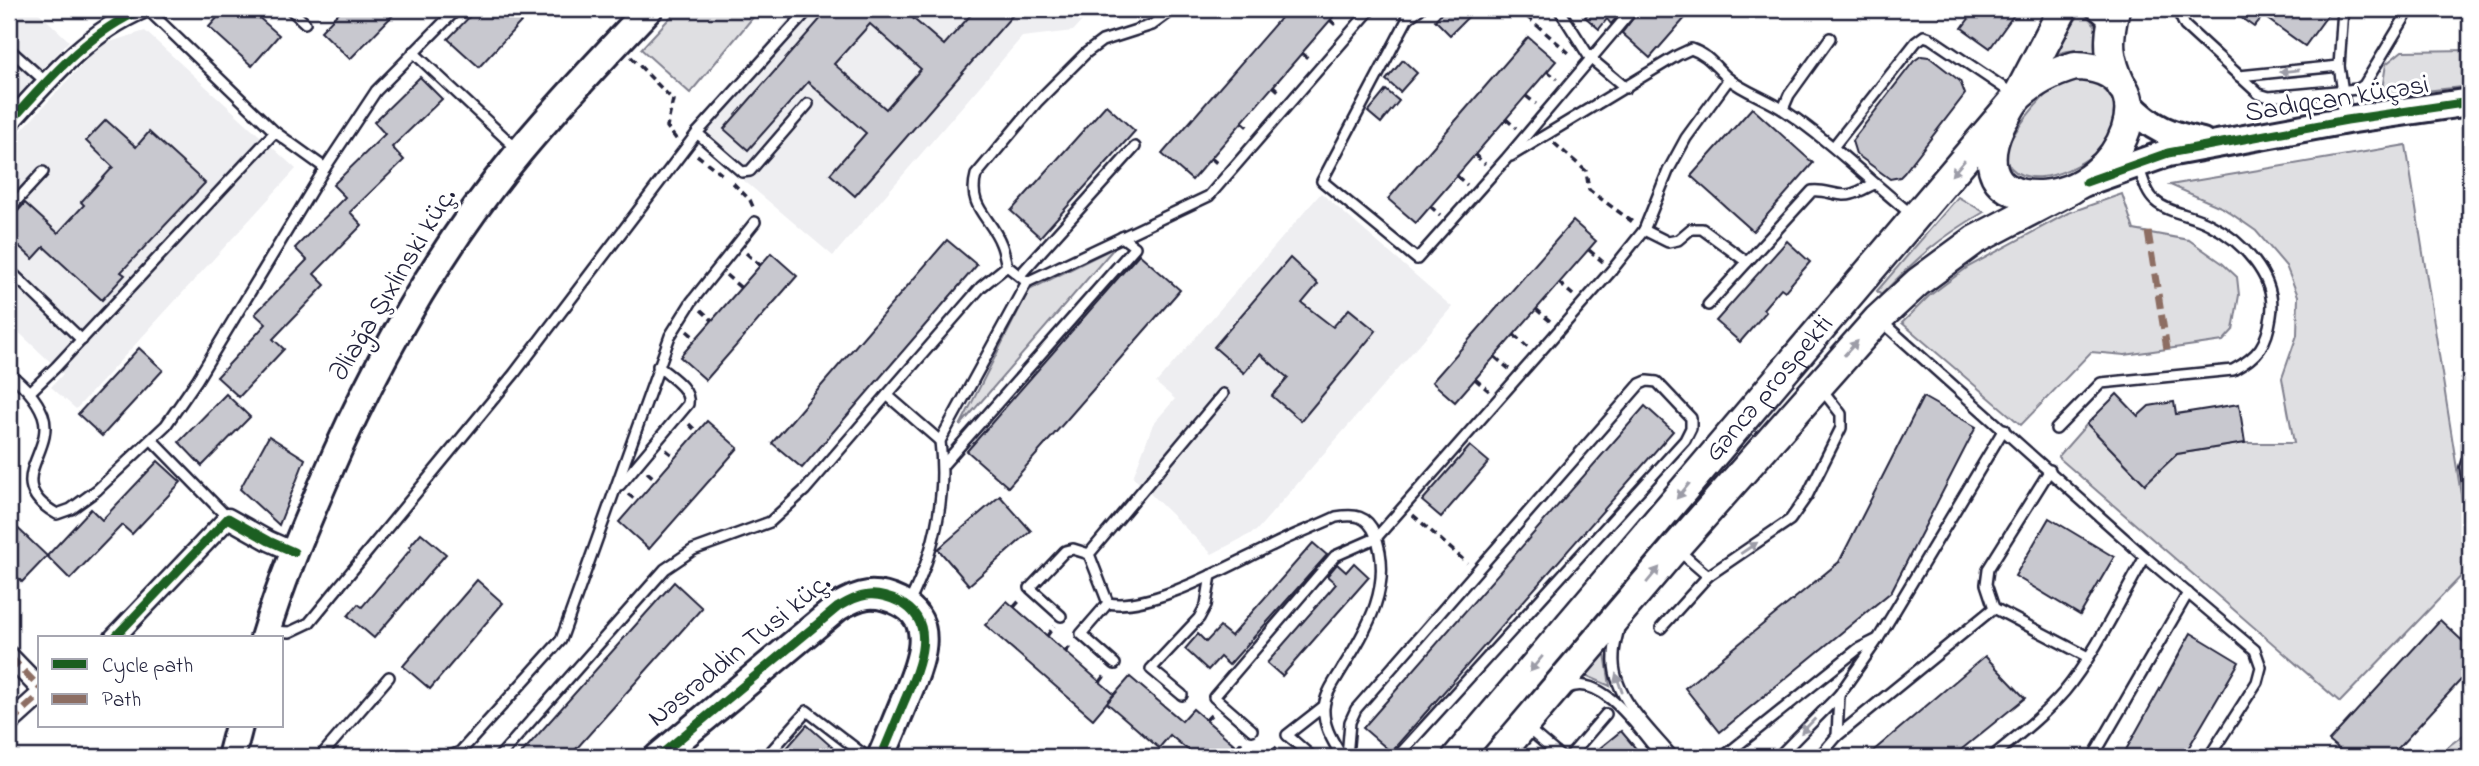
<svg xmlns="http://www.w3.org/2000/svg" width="2479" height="766" font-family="'Indie Flower',sans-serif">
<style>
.built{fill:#eeeef1}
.green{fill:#dfdfe2;stroke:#80808e;stroke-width:2}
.building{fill:#c8c8cf;stroke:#22223b;stroke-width:2;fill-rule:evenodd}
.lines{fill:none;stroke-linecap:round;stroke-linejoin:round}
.lane-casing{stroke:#22223b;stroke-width:14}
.street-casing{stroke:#22223b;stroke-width:23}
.secondary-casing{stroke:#22223b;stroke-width:32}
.primary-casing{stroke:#22223b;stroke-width:33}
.path{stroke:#22223b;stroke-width:3.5;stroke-dasharray:7 5;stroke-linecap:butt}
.lane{stroke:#fff;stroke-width:9}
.street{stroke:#fff;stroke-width:18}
.secondary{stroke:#fff;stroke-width:26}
.primary{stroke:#fff;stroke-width:28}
.quiet{stroke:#8d6e63;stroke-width:7;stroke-dasharray:14 7;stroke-linecap:butt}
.cycleway-casing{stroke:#fff;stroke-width:13}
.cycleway{stroke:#1b5e20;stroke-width:9}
.oneway{fill:#9c9ca7}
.labels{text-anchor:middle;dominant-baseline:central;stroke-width:6;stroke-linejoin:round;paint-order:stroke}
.street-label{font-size:28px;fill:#22223b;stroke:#fff}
</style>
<rect width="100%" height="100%" fill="#fff"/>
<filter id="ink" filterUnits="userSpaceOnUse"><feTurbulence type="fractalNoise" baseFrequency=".0143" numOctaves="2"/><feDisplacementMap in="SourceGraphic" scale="14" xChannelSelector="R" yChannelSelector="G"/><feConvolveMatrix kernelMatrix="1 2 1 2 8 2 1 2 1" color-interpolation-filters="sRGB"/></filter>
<g filter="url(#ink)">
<g class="built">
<polygon points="9,9 35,9 69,41 9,105"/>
<polygon points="797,9 1093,9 1073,31 1022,37 833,256 689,134"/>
<polygon points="145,31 296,169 76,409 51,387 63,374 9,323 9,144 100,45"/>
<polygon points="1321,193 1452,307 1256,531 1212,554 1133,477 1153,424 1175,399 1156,383"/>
</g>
<g class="green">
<polygon points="678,9 760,9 690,93 641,49"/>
<path d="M2082,10L2097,27L2096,55C2078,49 2068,48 2051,57Z"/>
<polygon points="2470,50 2470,86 2381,96 2386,64 2402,51"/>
<path d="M2065,79L2092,80C2100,86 2111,94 2115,103C2131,140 2071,175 2041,177C2015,179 1997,163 2011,139C2025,116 2044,94 2065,79Z"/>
<polygon points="2406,145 2470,552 2470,567 2340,702 2058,457 2087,424 2145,484 2177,454 2245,443 2294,443 2282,378 2297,335 2298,296 2286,266 2256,231 2223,208 2170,185"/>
<polygon points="2122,194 2134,230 2189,240 2222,263 2237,277 2239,295 2233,330 2223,341 2125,355 2091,352 2021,425 1902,323 1929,296 1968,267 2068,213"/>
<path d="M1958,197L1984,212C1939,238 1917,258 1881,295L1877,291Z"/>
<polygon points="1115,247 960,426 1029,290"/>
<polygon points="1605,653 1610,686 1585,675"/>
<polygon points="2470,730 2470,757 2434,757"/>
</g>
<g class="building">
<polygon points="225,9 249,9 279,35 252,66 209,27"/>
<polygon points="342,9 399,9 350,59 321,31"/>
<polygon points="477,9 533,9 479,67 448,39"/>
<path d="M829,9H902L944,45L976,9H1018L855,196L830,174L866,133L808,82L748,150L724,129ZM870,24L921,69L886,109L834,64Z"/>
<polygon points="1288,9 1340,9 1192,180 1162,154"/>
<polygon points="1445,9 1476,9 1450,35 1435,20"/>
<polygon points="1592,9 1624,9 1611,24 1607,19 1599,29 1585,17"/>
<polygon points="1640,9 1693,9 1650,58 1622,33"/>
<polygon points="1976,9 2018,9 1990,48 1962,28"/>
<polygon points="2229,9 2332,9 2305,46 2263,16 2254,27"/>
<polygon points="1528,37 1556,61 1416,223 1388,199"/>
<polygon points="1921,56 1929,57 1960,81 1965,94 1904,173 1900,177 1890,179 1856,154 1852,141 1914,61"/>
<polygon points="1403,60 1417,73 1400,92 1386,80"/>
<polygon points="420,77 442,99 392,147 404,160 350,212 362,225 314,274 325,285 273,339 284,349 239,397 217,377 266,324 255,314 307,260 295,248 345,197 333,185 385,134 374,122"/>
<polygon points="1386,90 1399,101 1381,123 1368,112"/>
<polygon points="1106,105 1135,131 1040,237 1011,211"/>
<polygon points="1752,108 1813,163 1753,231 1691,176"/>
<polygon points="106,120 136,147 149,132 205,183 121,272 125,275 102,300 44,247 33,259 9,237 9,221 25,203 58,233 84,205 81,202 113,167 86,141"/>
<polygon points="1573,221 1596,241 1455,402 1432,382"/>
<polygon points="947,240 977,265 802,468 772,443"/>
<polygon points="1787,241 1810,262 1785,291 1781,288 1763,309 1766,312 1740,342 1716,321"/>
<polygon points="771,253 797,276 706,380 680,357"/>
<polygon points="1139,254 1180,290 1008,487 967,451"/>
<polygon points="1290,258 1318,284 1302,303 1333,327 1349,309 1376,331 1301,421 1272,396 1288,378 1260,354 1244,373 1214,347"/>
<polygon points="139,348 163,370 102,436 78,414"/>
<polygon points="226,394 250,417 202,466 179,442"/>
<polygon points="2117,394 2138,416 2149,406 2174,402 2176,414 2239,404 2245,443 2177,454 2145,484 2087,424"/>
<polygon points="1923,397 1976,427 1891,592 1720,732 1685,688 1839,562"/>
<polygon points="1645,406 1673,431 1391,752 1363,728"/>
<polygon points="707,421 738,448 649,549 619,522"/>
<polygon points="269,436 305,459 279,525 240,489"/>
<polygon points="1470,446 1489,462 1441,517 1422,501"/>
<polygon points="158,461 181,482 132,534 122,525 70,579 47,556 91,509 102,520"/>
<polygon points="1000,496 1031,531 969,585 938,549"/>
<polygon points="2049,518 2114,557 2080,615 2015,576"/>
<polygon points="9,520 47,556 22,582 9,569"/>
<polygon points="421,533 446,554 374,638 348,616 358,604 362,607 411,549 409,547"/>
<polygon points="1313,543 1327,555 1229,665 1220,657 1208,670 1185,649 1198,634 1206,642 1220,627 1231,636"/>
<polygon points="1354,563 1369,577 1282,676 1267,663 1336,584 1327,576 1337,564 1346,572"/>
<polygon points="477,580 503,603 430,689 403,666"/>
<polygon points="674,582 702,608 569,757 518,757"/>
<polygon points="1007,601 1114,694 1093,719 985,625"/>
<polygon points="2440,620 2470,648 2470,670 2390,757 2348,757 2329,741"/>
<polygon points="2191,633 2239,662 2183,757 2122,757"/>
<polygon points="1985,656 2025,698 1952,757 1866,757"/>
<polygon points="1130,677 1182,721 1193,709 1249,757 1196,757 1170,735 1159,748 1107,703"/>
<polygon points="807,725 832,747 823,757 779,757"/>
<polygon points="1621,731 1643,757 1589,757"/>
</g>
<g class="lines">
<defs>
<g id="lane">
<polyline points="147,9 275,132 325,168"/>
<polyline points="290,9 305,23"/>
<polyline points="1405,9 1408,18 1322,181 1417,259 1506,159 1633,9"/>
<polyline points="1559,9 1590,58 1626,88"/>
<polyline points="2089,9 2107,25"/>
<polyline points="2177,9 2185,26 2259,94 2269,97 2358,89 2364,85 2410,9"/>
<polyline points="2343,9 2339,66 2347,118"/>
<polyline points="2457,9 2470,14"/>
<polyline points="1408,18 1420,9"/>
<polyline points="9,49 46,82"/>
<polyline points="413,52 518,150"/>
<polyline points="2239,76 2339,66"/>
<polyline points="1783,109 1789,95 1830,38"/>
<polyline points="697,133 742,172 750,171 808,104"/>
<polyline points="1834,146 1916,42 1924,36 1930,38 2013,94"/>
<path d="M1511,156L1678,55L1691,49C1709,55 1715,67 1729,79C1745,92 1768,99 1785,111C1830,141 1869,180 1911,214"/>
<polyline points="9,209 43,172"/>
<polyline points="1644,230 1668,242 1678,240 1691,229 1702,229 1747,262"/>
<path d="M1007,266C1005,259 1004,251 1001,244C991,217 967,208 976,175L1037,102L1086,53L1102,41L1152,25L1174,9"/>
<polyline points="9,270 82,340"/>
<polyline points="1020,275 1135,147"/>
<path d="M1708,305L1812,191C1826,189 1839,198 1852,194C1860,192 1867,187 1874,184"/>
<polyline points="1880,320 2145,557 2255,650 2261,667 2257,682 2209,757"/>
<path d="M9,373C23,385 36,397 43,415C56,453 0,482 57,514L71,509L97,490L166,425L197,380L325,168L376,91L457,9"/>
<polyline points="30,392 56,367 275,132"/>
<path d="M1223,394L1089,554L1108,603C1152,611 1230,565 1271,546C1292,535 1315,527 1336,517C1355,514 1367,515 1375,534C1394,584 1368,628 1342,669C1335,681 1325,694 1324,708C1323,727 1333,741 1342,757"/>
<path d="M2056,429L2101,383L2233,370C2259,356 2267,344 2271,316C2278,277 2241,240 2209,224C2193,215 2168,213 2155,201C2146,193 2143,179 2139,168"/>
<polyline points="152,440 228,518"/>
<polyline points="940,441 887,395 981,287 1007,266 1027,282"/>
<polyline points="2470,451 2465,467 2470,497"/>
<polyline points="943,465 1135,247 1122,237"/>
<path d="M620,485L688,404C691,388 669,376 658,366"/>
<polyline points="1679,551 1708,576 1790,520 1807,496 1841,428 1841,414 1820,387"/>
<polyline points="1108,603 1081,634 1115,664"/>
<path d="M908,605C934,554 947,498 940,441L1027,282L1209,196L1371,9"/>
<polyline points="1994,608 2088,657"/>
<polyline points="1061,616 1030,588 1065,551 1073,549 1089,554"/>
<path d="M1619,628C1617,637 1614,646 1614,655C1611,696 1649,728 1673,757"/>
<polyline points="1661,628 1708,576"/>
<polyline points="269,631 290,632 309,623 514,374 697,133 809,9"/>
<path d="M1566,689C1602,670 1642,734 1662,757"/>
<polyline points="1182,695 1151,669 1199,618 1206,605 1211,575"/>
<polyline points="1526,727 1561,757"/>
<polyline points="1252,730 1214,697 1335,556 1376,538 1612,270 1644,230 1668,171 1686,138 1729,79"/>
<polyline points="1837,736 1839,695"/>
<polyline points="1728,753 1858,649 1878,639"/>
<polyline points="320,757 389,677"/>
<polyline points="448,757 460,752 561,640 670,336 692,301 755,222"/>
<polyline points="499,757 665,569 693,550 770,522 805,490 887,395"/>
<polyline points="766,757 807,711 867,757"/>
<polyline points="1312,757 1287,735 1324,706"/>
<polyline points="1347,757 1350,722 1356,709 1640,384 1647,381 1657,382 1691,418 1691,428 1685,440 1397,757"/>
<polyline points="1569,757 1606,714"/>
<polyline points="1778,757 1839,695 1878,639 2004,429"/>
<polyline points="1819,757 1837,736 1994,608 1986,584 1988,569 2050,470"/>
<path d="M1992,757C2017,736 2043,716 2064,692C2094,656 2121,599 2145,557"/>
<polyline points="2093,757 2188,593"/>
</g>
<g id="street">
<path d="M9,123C48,80 88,32 143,9"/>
<polyline points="114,638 228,518 269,541 294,552"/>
<polyline points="9,656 40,688"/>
<polyline points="9,723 40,695"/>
</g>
<g id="secondary">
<path d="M2129,104C2152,129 2170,135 2202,142"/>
<polyline points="2086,182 2168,153 2347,120 2470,102"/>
<path d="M264,638C280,585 301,535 323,484C374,365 437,251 520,151C561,102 605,55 649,9"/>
<polyline points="231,757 239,726"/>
<path d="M658,757L838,607C860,594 874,590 899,602C941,622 917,671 904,702C896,721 889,739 881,757"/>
</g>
<g id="primary">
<path d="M2115,9C2107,41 2108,57 2122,87"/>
<path d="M2075,66C2173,68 2124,192 2040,195C1984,197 1982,152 2007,114C2010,108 2014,101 2019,96C2034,82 2054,72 2075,66Z"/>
<path id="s1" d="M1457,757L2017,97L2063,9"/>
<polyline points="1497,757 1676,547 1878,319 1918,282 1975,240 2072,189"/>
</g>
</defs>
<use href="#lane" class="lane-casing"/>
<use href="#street" class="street-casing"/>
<use href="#secondary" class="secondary-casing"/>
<use href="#primary" class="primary-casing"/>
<g class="path">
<polyline points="1518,9 1569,53"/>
<polyline points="1330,20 1338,27"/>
<polyline points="1302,53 1310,60"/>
<polyline points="631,57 673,100 667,127 677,140"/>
<polyline points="1547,71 1557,79"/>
<polyline points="1273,86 1281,93"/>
<polyline points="1526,96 1536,104"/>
<polyline points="1506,119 1516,128"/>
<polyline points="1242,122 1250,129"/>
<polyline points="1554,143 1586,171 1589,190 1634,223"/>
<polyline points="697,155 724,176"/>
<polyline points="1475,155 1485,164"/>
<polyline points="1211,158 1219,165"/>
<polyline points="1457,176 1467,185"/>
<polyline points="733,183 750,200 754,209"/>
<polyline points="1430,206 1440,215"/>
<polyline points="1589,250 1603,262"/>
<polyline points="746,253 760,265"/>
<polyline points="726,275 741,288"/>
<polyline points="1559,283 1573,295"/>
<polyline points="1536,309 1550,321"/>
<polyline points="701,310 712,320"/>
<polyline points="687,331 696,339"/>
<polyline points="1514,335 1527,347"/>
<polyline points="1495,357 1509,369"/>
<polyline points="1475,379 1489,391"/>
<polyline points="689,424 697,432"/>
<polyline points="666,450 675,457"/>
<polyline points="647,472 656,480"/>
<polyline points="628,494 637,501"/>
<polyline points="1413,515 1467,563"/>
<polyline points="1014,607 1022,598"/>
<polyline points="1047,636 1054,626"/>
<polyline points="1065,652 1073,643"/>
<polyline points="1100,682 1107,673"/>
<polyline points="1206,720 1213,713"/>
<polyline points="1237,747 1244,740"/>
<polyline points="1272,752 1279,745"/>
</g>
<use href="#lane" class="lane"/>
<use href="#street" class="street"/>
<use href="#secondary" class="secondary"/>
<use href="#primary" class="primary"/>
<g class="quiet">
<polyline points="2148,232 2167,349"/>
<polyline points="9,656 40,688"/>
<polyline points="9,723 40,695"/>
</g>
<defs>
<g id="cycleway">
<path d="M9,123C48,80 88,32 143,9"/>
<polyline points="2086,182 2168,153 2347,120 2470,102"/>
<polyline points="114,638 228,518 269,541 294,552"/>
<path d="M658,757L838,607C860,594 874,590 899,602C941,622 917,671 904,702C896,721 889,739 881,757"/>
</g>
</defs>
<use href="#cycleway" class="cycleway-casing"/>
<use href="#cycleway" class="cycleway"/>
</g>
<defs><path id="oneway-solid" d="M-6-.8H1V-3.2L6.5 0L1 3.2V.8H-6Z" transform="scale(1.75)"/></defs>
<g class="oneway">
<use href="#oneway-solid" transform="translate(2289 71) rotate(174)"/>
<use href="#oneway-solid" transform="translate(1958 168) rotate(131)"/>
<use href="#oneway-solid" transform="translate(1851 348) rotate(-47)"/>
<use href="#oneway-solid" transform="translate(1683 491) rotate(130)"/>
<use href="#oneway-solid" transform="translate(1749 548) rotate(-34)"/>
<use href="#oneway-solid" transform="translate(1653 575) rotate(-50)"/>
<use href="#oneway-solid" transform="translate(1536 664) rotate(130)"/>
<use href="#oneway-solid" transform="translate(1619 683) rotate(-109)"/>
<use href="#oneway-solid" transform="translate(1808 726) rotate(134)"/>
</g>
</g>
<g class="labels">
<g class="street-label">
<text transform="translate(2337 100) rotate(-9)">Sadıqcan küçəsi</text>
<text transform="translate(394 285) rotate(-59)">Əliağa Şıxlinski küç.</text>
<text stroke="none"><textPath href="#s1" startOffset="483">Gəncə prospekti</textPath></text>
<text transform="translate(740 651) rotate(-39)">Nəsrəddin Tusi küç.</text>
</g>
</g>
<rect width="2479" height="766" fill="none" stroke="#fff" stroke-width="35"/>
<rect x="18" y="18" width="2444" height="731" fill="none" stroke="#22223b" stroke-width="2.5" filter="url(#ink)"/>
<rect x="38" y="636" width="245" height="91" fill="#ffffff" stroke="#a7a7b1" stroke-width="2"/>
<rect x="52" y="659" width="35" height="10" fill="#1b5e20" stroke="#a7a7b1" stroke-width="2"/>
<text x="102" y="672" font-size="21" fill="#22223b">Cycle path</text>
<rect x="52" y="694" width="35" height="10" fill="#8d6e63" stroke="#a7a7b1" stroke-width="2"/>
<text x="102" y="706" font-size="21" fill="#22223b">Path</text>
</svg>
